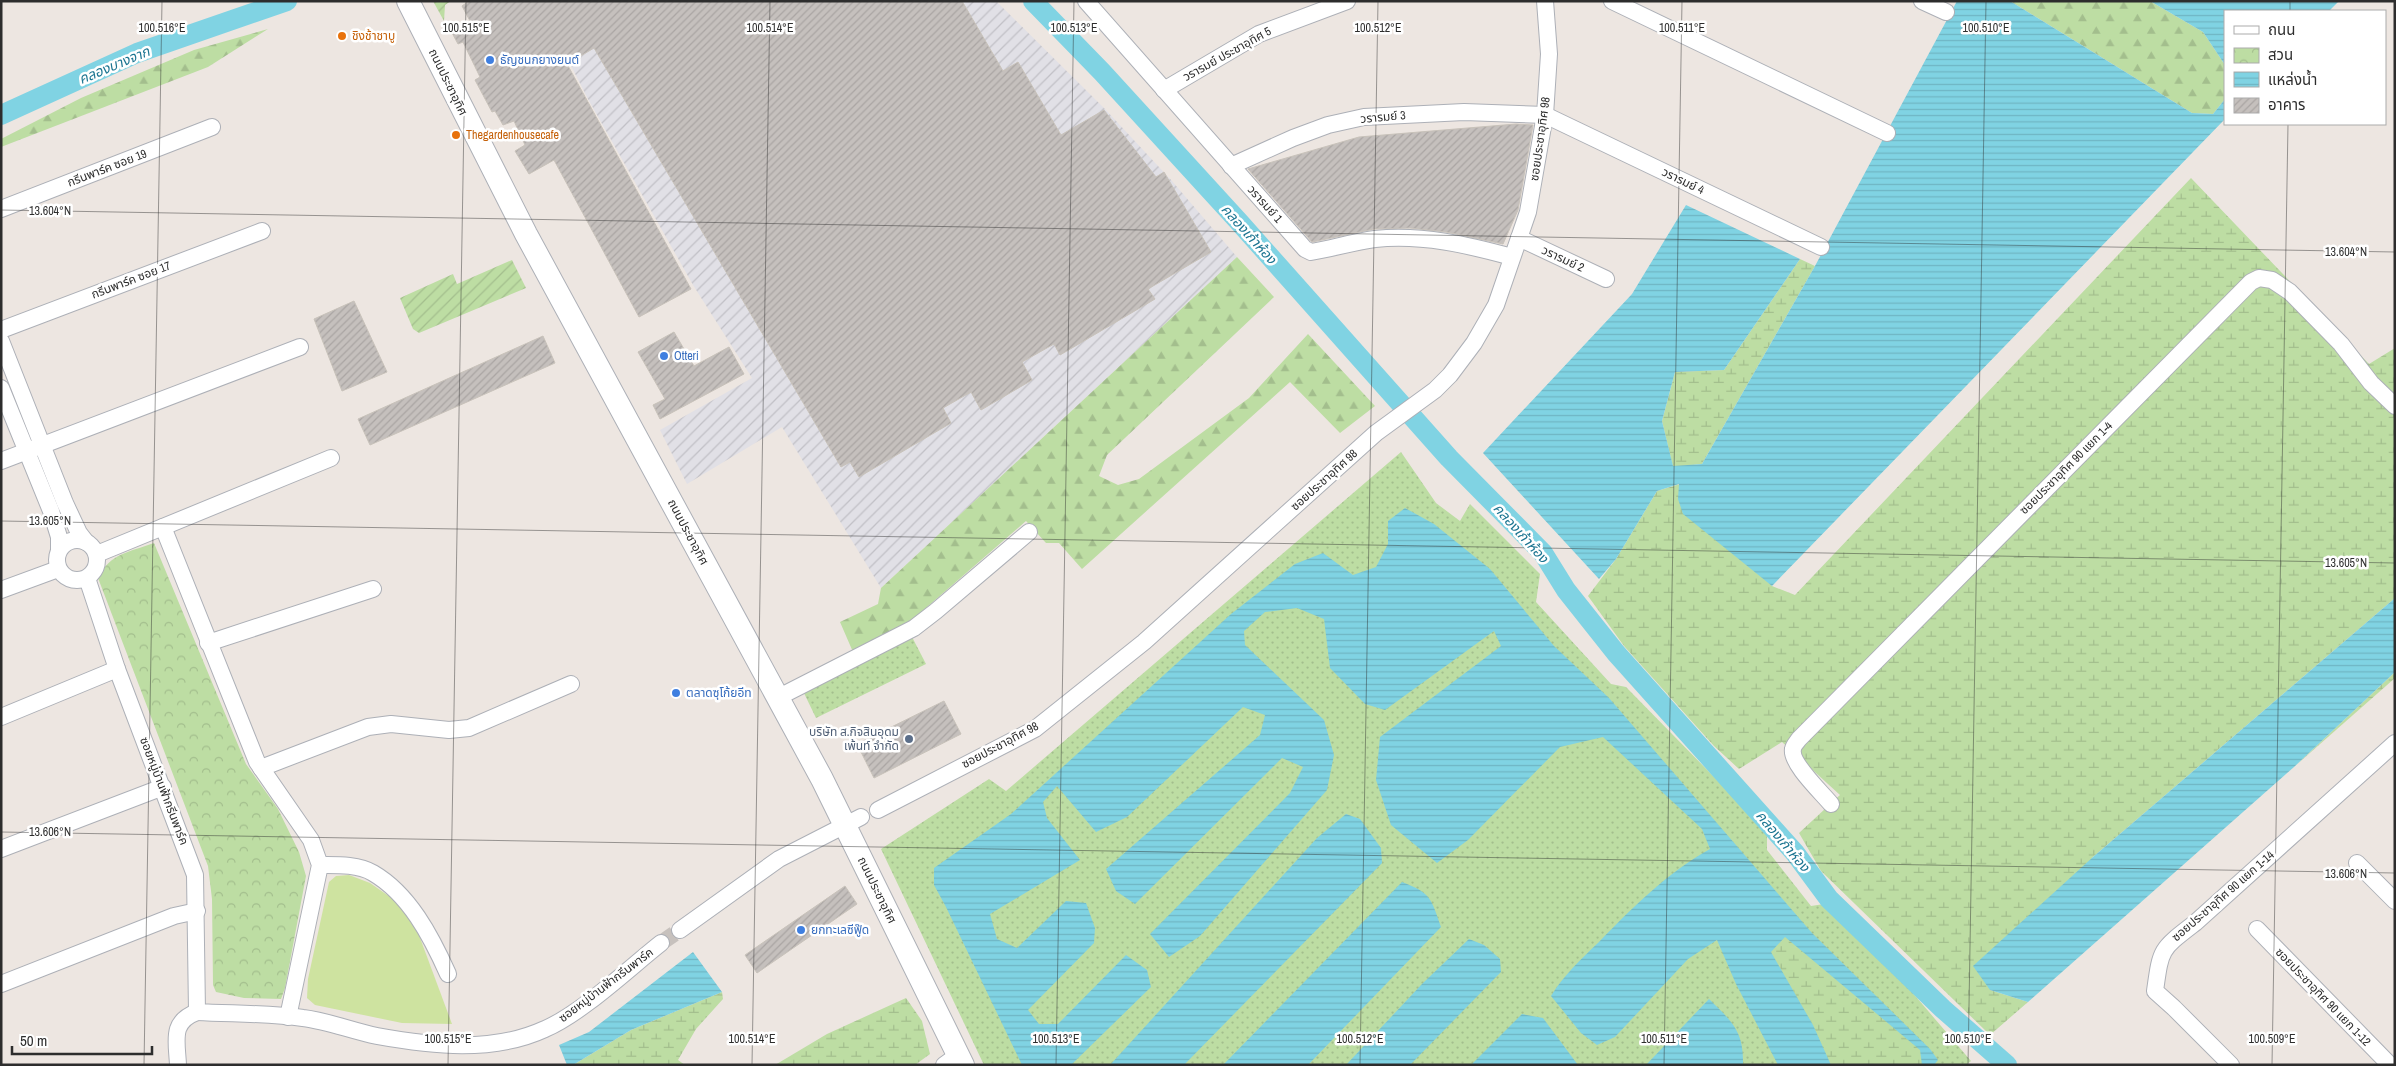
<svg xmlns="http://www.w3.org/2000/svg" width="2396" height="1066" font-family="'Archivo Narrow','Noto Sans Thai',sans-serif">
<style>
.industrial{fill:url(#industrial-furrows)}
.grass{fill:url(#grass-dots)}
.forest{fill:url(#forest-firs)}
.wetland{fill:url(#wetland-marsh)}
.park{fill:url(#park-crowns)}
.garden{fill:url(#garden-furrows)}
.pitch{fill:#cee3a0}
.water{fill:url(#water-rules)}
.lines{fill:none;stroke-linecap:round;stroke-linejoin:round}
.canal{stroke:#80d3e3;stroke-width:20}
.building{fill:url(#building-hatch);stroke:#c8c2ba}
.minor-tunnel{stroke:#c7c1bd;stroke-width:16;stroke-dasharray:16 8;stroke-linecap:butt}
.minor-casing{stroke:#adb0b7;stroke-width:18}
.secondary-casing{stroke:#adb0b7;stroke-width:24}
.minor{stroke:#fff;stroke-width:16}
.secondary{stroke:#fff;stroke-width:22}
.ticks{fill:none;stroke:#2d2d2d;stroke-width:1;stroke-opacity:0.45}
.food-dot{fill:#e8710a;stroke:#fff;stroke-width:2}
.shop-dot{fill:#3f7fe0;stroke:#fff;stroke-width:2}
.service-dot{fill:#5c6f8a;stroke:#fff;stroke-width:2}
.labels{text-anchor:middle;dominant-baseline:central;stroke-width:5;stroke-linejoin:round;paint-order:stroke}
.food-label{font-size:12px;fill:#c56008;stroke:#fff;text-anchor:start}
.street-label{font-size:12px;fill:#2d2d2d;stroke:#fff}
.shop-label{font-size:12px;fill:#366cbe;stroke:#fff;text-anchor:start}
.service-label{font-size:12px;fill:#4e5e75;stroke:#fff;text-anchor:end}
.water-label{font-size:14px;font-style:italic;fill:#1c7591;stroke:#fff}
.ticks-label{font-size:12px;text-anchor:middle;fill:#2d2d2d;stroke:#fff;stroke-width:5;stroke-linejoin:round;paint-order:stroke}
</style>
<defs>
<pattern id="industrial-furrows" width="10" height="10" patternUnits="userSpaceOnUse" patternTransform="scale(1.25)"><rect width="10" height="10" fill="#e1e0e6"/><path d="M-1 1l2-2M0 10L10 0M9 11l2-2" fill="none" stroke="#c1c0c6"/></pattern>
<pattern id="grass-dots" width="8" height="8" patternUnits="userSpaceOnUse" patternTransform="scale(1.25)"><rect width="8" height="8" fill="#bddda3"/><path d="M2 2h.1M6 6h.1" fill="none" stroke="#a3be8d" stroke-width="1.8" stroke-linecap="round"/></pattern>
<pattern id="forest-firs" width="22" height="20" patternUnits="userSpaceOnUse" patternTransform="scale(1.25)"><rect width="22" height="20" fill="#bddda3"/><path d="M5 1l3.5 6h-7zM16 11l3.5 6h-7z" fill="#a3be8d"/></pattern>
<pattern id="wetland-marsh" width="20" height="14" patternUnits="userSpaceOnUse" patternTransform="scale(1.25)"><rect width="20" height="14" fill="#bddda3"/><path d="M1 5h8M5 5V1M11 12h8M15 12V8" fill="none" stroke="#a3be8d"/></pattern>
<pattern id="park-crowns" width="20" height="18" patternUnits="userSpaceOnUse" patternTransform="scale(1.25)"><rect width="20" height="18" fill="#bddda3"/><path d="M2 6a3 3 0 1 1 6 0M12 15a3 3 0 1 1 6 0" fill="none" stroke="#a3be8d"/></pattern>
<pattern id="garden-furrows" width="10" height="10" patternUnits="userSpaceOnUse" patternTransform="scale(1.25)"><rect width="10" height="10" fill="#bddda3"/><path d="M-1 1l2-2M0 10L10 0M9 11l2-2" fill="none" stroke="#a3be8d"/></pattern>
<pattern id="water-rules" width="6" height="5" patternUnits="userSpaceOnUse" patternTransform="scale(1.25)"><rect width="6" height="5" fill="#80d3e3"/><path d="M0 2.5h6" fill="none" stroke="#6fb5c3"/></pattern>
<pattern id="building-hatch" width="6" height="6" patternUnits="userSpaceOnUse" patternTransform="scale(1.25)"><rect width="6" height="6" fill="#c5c0bd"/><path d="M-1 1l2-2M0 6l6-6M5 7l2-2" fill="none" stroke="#aaa5a3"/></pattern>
</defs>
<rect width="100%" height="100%" fill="#ede6e1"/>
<polygon class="industrial" points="538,1 996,1 1104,108 1172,181 1237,257 881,588 782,427 687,484 660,430 752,378 693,285 588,99"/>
<g class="grass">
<polygon points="1401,452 1436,503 1460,521 1470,504 1540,574 1536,602 1611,684 1626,687 1767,831 1767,850 1811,906 1824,904 1905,984 1971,1061 1966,1065 984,1065 881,849 989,779 1006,791"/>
<polygon points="911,635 926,664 816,718 803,691"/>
</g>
<g class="forest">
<polygon points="2010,1 2150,1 2203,32 2225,65 2225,99 2213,114 2192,113"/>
<polygon points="268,29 208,67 1,147 1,139 81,98 194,50"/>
<polygon points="1237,257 1274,297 1107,455 1099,476 1118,485 1139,479 1249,398 1308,334 1375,406 1340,433 1290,382 1082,569 1059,543 1046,543 1026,521 912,620 853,652 840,622 878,604 881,588"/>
</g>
<g class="wetland">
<polygon points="2191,178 2369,364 2395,348 2395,598 2093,857 1990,990 2028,1002 1990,1035 1821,871 1799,833 1840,795 1782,742 1739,769 1714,746 1624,646 1588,596 1616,559 1657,491 1680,484 1772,586 1795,595"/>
<polygon points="1800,259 1815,266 1702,464 1673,467 1662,421 1675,372 1724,370"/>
<polygon points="2395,672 2395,678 2294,767"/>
<polygon points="1785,936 1920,1050 1922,1065 1831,1065 1813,1025 1771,952"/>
<polygon points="722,992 723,999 696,1029 678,1060 685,1065 573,1065 631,1030"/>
<polygon points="906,998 922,1021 930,1054 915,1065 775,1065 827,1034"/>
</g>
<path class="park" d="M154,543L246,764L278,809L299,852L306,876L285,988L281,999L244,998L216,992L213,985L212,899L208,866L98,578C110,553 130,552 154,543Z"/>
<g class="garden">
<polygon points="433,1 451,1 445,5 444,21"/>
<polygon points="512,260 526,288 419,333 413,329 400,298 453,274 457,284"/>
</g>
<polygon class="pitch" points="349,875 370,883 393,899 413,919 452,1024 402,1023 315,1005 307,998 308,979 329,882 336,876"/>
<g class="water">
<polygon points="1957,1 2010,1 2192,113 2213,114 2225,99 2225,119 1772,586 1683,514 1678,499 1679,484 1657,491 1616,559 1599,579 1483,453 1632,294 1686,205 1800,259 1724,370 1675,372 1662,421 1673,466 1702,464 1815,266"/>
<polygon points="2150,1 2339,1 2329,11 2225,11 2225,65 2203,32"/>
<path d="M1405,508L1434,524L1490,569L1554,646L1609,698L1812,933L1930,1049L1938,1060L1934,1065H1922L1920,1050L1785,937L1771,952L1813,1025L1831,1065H1778L1736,984L1717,940L1688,959L1615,1037L1597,1045L1581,1033L1551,996C1564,975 1581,959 1599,942C1632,908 1668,872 1710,849L1702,829L1603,737L1560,747L1468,840L1437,863L1391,825L1376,780L1380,737L1501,646L1494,631L1385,710L1365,704L1330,668L1324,619L1297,608L1265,612L1244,631L1245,645L1324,720L1334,755L1327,790L1200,936L1169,957L1150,934L1290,793L1303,767L1282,758L1135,904L1116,891L1106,869L1260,735L1265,715L1243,707L1127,817L1096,832L1057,786L1043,802L1047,818L1080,860L990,914L997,939L1017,948L1066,901L1086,903L1095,928L1094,943L1028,1010L1039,1024H1058L1126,955L1147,970L1151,987L1071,1065H1022L946,907L934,885V868L1011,814L1231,614L1295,564L1323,553L1353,575L1376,567L1388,544V521Z"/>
<polygon points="2395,598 2395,672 2294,767 2028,1002 1990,990 1973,966 2093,857"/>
<polygon points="1346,814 1360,819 1381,848 1382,863 1184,1065 1110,1065 1317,838"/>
<path d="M1402,882C1431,893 1431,898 1441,927L1308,1065H1223Z"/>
<polygon points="1469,939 1484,945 1500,959 1501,972 1410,1065 1346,1065 1422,984"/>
<polygon points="693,952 722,992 631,1030 573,1065 567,1065 559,1045 589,1032"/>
<path d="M1709,999C1731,1021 1744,1030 1743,1065H1646Z"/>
<polygon points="1522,1014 1543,1018 1578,1065 1471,1065"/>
</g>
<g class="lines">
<g class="canal">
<polyline points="1033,1 1102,72 1240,223 1449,458 1543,553 1566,590 1616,653 1795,853 1829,899 1943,1009 2007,1065"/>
<polyline points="1,115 137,53 287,1"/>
</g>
</g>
<g class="building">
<polygon points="469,1 962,1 1003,71 1018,62 1061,135 1104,110 1156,177 1164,172 1211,252 1148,289 1155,299 1060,355 1054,344 1022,362 1032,380 981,410 971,392 943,408 951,423 859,477 850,462 841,467 594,48 567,64 691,289 639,317 554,160 529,174 515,151 525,145 514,121 503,125 495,111 492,112 475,80 480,77 463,42 458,44 451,31 470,21 462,6"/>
<polygon points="1516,124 1533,125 1518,210 1503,244 1446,232 1410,228 1374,229 1312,242 1248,169 1359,137"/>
<polygon points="354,301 387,372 342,391 314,319"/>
<polygon points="674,332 694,366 729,347 744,374 660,419 653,405 665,399 638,352"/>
<polygon points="543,336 555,363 370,445 358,419"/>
<polygon points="944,701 961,734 874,778 857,744"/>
<polygon points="845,886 857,904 757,973 745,955"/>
</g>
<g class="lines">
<polyline class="minor-tunnel" points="661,943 680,930"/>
<defs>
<g id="minor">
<path d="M1086,1L1305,249L1311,252C1333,248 1354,242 1375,239C1422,234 1468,245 1512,257"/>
<polyline points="1612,1 1887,133"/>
<polyline points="1922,1 1946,12"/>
<polyline points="1164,90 1259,34 1347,1"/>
<polyline points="1231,166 1293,138 1328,125 1364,117 1464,112 1545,115 1821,247"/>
<polyline points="1,209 212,127"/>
<polyline points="1519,238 1606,279"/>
<polyline points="1,330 262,231"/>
<polyline points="1,341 65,503 79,533 86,542"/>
<polyline points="1,388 51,511 59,537 59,550"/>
<polyline points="1,461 300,347"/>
<polyline points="163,527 257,762 311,840 320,865 288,1017"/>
<circle cx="77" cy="560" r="20"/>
<polyline points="97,554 331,458"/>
<path d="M87,578L117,669L195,875L197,1012C232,1014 269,1013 303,1018C328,1021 352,1031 377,1036C432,1046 493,1053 545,1029C582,1013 628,969 661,943"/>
<polyline points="1,590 58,569"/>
<polyline points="208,643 373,589"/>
<polyline points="777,698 914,628 936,611 1029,532"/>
<polyline points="1,717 117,669"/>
<polyline points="261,768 368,727 391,724 449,730 469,728 571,684"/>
<path d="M1831,804C1822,793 1790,763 1793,749C1793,746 1797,742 1799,739L2251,282L2259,278L2272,280L2290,292L2341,344L2371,383L2395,406"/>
<polyline points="878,810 1035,729 1144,642 1376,433 1435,390 1450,375 1474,343 1496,305 1528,212 1545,115 1549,54 1545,1"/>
<polyline points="1,849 163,787"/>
<polyline points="2357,863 2395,901"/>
<path d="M320,865C336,865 358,864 373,873C409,894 431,936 448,974"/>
<polyline points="2257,929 2390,1065"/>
<polyline points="680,930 779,859 861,817"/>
<polyline points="1,984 174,916 197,911"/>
<path d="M178,1065C177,1041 170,1022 197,1012"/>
<polyline points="944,1065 958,1055"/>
<path d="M2231,1065L2174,1008L2155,991C2161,948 2160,950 2195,923L2395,743"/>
</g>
<polyline id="secondary" points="408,1 526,234 822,779 963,1065"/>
</defs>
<use href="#minor" class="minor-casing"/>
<use href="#secondary" class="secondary-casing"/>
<use href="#minor" class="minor"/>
<use href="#secondary" class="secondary"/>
</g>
<path class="ticks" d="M2290,11V1M1,210L2395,252M1,521L2395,563M1,832L2395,873M144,1065L162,1M448,1065L466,1M752,1065L770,1M1056,1065L1074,1M1360,1065L1378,1M1664,1065L1682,1M1968,1065L1986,1M2272,1065L2288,124"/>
<g class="food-dot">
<circle cx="342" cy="36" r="5"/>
<circle cx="456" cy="135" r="5"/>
</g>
<g class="shop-dot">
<circle cx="490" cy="60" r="5"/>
<circle cx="664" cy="356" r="5"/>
<circle cx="676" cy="693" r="5"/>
<circle cx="801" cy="930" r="5"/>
</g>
<circle class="service-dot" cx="909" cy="739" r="5"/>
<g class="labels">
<g class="food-label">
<text x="352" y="36">ชิงช้าชาบู</text>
<text x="466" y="135">Thegardenhousecafe</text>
</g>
<g class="street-label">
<text transform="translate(1227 54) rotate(-29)">วรารมย์ ประชาอุทิศ 5</text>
<text transform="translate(448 82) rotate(64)">ถนนประชาอุทิศ</text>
<text transform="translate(1383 117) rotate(-5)">วรารมย์ 3</text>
<text transform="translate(1540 139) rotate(-82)">ซอยประชาอุทิศ 98</text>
<text transform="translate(107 168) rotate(-21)">กรีนพาร์ค ซอย 19</text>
<text transform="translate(1683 181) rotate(26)">วรารมย์ 4</text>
<text transform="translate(1265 204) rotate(48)">วรารมย์ 1</text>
<text transform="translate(1563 259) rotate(25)">วรารมย์ 2</text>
<text transform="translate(131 280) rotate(-21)">กรีนพาร์ค ซอย 17</text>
<text transform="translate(2066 468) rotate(-45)">ซอยประชาอุทิศ 90 แยก 1-4</text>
<text transform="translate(1324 480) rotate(-42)">ซอยประชาอุทิศ 98</text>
<text transform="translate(688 532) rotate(62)">ถนนประชาอุทิศ</text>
<text transform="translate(1000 745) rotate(-28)">ซอยประชาอุทิศ 98</text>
<text transform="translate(164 791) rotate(69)">ซอยหมู่บ้านฟ้ากรีนพาร์ค</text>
<text transform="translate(877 890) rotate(64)">ถนนประชาอุทิศ</text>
<text transform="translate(2223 896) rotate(-41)">ซอยประชาอุทิศ 90 แยก 1-14</text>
<text transform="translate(606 985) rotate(-37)">ซอยหมู่บ้านฟ้ากรีนพาร์ค</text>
<text transform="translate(2323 997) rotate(46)">ซอยประชาอุทิศ 90 แยก 1-12</text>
</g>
<g class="shop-label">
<text x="500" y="60">ธัญชนกยางยนต์</text>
<text x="674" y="356">Otteri</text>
<text x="686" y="693">ตลาดซุโก้ยอีท</text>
<text x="811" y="930">ยกทะเลซีฟู๊ด</text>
</g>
<g class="service-label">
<text x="899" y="732">บริษัท ส.กิจสินอุดม<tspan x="899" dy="14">เพ้นท์ จำกัด</tspan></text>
</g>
<g class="water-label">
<text transform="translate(114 65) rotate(-23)">คลองบางจาก</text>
<text transform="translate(1249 234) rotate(48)">คลองเก้าห้อง</text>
<text transform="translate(1521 533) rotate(48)">คลองเก้าห้อง</text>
<text transform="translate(1783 841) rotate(50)">คลองเก้าห้อง</text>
</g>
</g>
<g class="ticks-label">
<text x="162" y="32">100.516°E</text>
<text x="466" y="32">100.515°E</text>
<text x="770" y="32">100.514°E</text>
<text x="1074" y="32">100.513°E</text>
<text x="1378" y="32">100.512°E</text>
<text x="1682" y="32">100.511°E</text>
<text x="1986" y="32">100.510°E</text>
<text x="50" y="215">13.604°N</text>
<text x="2346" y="256">13.604°N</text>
<text x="50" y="525">13.605°N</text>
<text x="2346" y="567">13.605°N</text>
<text x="50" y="836">13.606°N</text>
<text x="2346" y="878">13.606°N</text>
<text x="448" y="1043">100.515°E</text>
<text x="752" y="1043">100.514°E</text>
<text x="1056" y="1043">100.513°E</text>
<text x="1360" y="1043">100.512°E</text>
<text x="1664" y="1043">100.511°E</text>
<text x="1968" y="1043">100.510°E</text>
<text x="2272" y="1043">100.509°E</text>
</g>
<rect width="2396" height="1066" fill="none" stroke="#2d2d2d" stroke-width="5"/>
<rect x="2224" y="10" width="162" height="115" fill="#ffffff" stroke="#ababab"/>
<rect x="2234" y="26" width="25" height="8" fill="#ffffff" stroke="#ababab"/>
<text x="2268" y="35" font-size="15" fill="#2d2d2d">ถนน</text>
<rect x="2234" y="48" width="25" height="15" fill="url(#park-crowns)" stroke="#ababab"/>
<text x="2268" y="60" font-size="15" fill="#2d2d2d">สวน</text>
<rect x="2234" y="72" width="25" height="15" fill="url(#water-rules)" stroke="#ababab"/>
<text x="2268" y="85" font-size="15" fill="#2d2d2d">แหล่งน้ำ</text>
<rect x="2234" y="98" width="25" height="15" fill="url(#building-hatch)" stroke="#ababab"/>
<text x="2268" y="110" font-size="15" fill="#2d2d2d">อาคาร</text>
<path d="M12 1046v8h140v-8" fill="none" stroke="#2d2d2d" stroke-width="2.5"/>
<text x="20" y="1046" font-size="15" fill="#2d2d2d" stroke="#ffffff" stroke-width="4" paint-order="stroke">50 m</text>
</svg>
